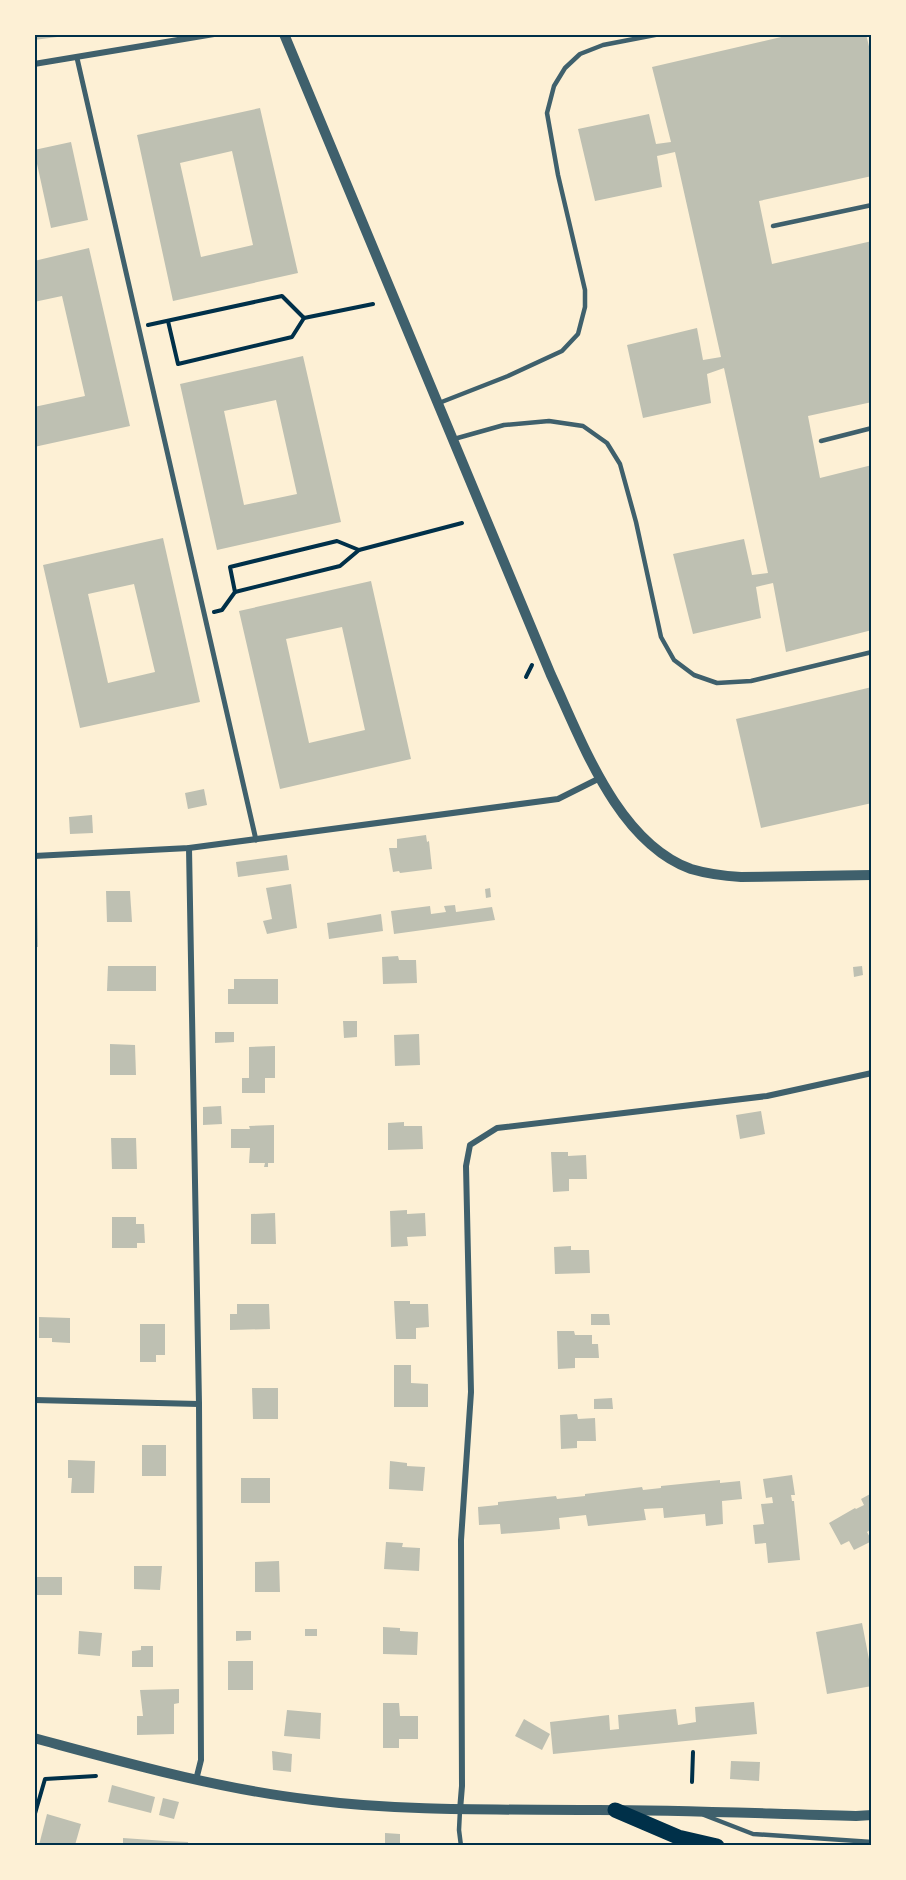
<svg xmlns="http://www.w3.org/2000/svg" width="906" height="1880" font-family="'Archivo Narrow',sans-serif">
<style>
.building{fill:#bec0b2;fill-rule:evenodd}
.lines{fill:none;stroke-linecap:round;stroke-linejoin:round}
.path{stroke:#003049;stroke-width:4}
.service{stroke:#3f606c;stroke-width:4.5}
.pedestrian{stroke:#3f606c;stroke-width:5}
.minor{stroke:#3f606c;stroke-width:6}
.tertiary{stroke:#3f606c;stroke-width:10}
.primary{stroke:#003049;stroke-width:15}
.neatline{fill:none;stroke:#003049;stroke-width:2}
</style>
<rect width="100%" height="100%" fill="#fdf0d5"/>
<g class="building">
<polygon points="34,34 65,34 65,36 34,40"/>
<polygon points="794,34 866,34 872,59 872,176 759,201 772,264 872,241 872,402 808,416 820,478 872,465 872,630 786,652 773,583 756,587 761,618 693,634 673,554 744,539 752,575 768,573 724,368 707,374 711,403 643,418 627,345 697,328 703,360 721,357 675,152 657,156 662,187 595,201 578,129 649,114 656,144 671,142 652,67"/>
<path d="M260,108L298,273L173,301L137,135ZM232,151L253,245L201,257L180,163Z"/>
<polygon points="71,142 88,220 51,228 34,150"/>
<polygon points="89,248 130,426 34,447 34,407 85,396 62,296 34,302 34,261"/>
<path d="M303,356L341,522L217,550L180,384ZM276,400L297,494L244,505L224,411Z"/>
<path d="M163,538L200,702L80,728L43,565ZM134,584L155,672L108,683L88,594Z"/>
<path d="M371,581L411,759L280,789L239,611ZM342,627L365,730L309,743L286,639Z"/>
<polygon points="872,687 872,803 761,828 736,719"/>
<polygon points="204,789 207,805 188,809 185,793"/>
<polygon points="92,815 93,833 70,834 69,817"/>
<polygon points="426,835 427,842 429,841 432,869 400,873 399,871 393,872 389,848 397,848 397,839"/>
<polygon points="287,855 289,870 238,877 236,862"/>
<polygon points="291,884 297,928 267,934 263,921 272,919 266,888"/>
<polygon points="490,888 491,897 486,898 485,889"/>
<polygon points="106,891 130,891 132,922 107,922"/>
<polygon points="34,894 37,894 38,947 34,947"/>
<polygon points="455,905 456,912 492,907 495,920 394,934 391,911 430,906 431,914 446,912 444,906"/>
<polygon points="381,914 383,931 329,939 327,923"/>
<polygon points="398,956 399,960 416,960 417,983 383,984 382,957"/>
<polygon points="108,966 156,966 156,991 107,991"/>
<polygon points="862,966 863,975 854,977 853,967"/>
<polygon points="234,979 278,979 278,1004 228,1004 228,989 234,989"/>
<polygon points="343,1021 357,1021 357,1037 344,1038"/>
<polygon points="215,1032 234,1032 234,1042 215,1043"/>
<polygon points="419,1034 420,1065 395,1066 394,1035"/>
<polygon points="110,1044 135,1045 136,1075 110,1075"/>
<polygon points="275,1046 275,1078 265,1078 265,1093 242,1093 242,1078 249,1078 249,1047"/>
<polygon points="221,1106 222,1124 203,1125 203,1107"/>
<polygon points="761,1111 765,1134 740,1139 736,1115"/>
<polygon points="404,1122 404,1126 422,1126 423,1149 388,1150 388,1123"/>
<polygon points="274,1125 274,1163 268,1163 268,1167 264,1167 265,1163 249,1163 250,1148 231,1148 231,1129 250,1129 249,1126"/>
<polygon points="111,1138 136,1138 137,1169 112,1169"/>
<polygon points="551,1152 568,1152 568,1156 586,1155 587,1179 569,1179 569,1191 553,1192"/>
<polygon points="407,1210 407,1214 425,1213 426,1236 407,1237 408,1246 391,1247 390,1211"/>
<polygon points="275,1213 276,1244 251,1244 251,1214"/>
<polygon points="112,1217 136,1217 136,1224 144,1224 145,1243 137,1243 137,1248 112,1248"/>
<polygon points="571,1246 571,1250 589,1250 590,1273 555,1274 554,1247"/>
<polygon points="394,1301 410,1301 410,1304 428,1304 429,1327 416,1328 416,1339 396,1339"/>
<polygon points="237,1304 269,1304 270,1329 230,1330 230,1314 237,1314"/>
<polygon points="591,1314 609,1314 610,1325 591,1325"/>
<polygon points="39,1317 70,1318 70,1343 52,1342 52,1338 39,1338"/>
<polygon points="140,1324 165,1324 165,1355 156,1355 156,1362 140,1362"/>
<polygon points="557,1331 574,1331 575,1335 592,1335 592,1344 598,1344 599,1358 575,1358 575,1368 558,1369"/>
<polygon points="394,1365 411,1365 411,1383 428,1384 428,1407 394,1407"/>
<polygon points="252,1388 278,1388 278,1419 253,1419"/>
<polygon points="612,1398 613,1409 594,1409 594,1399"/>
<polygon points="577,1414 578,1419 595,1418 596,1441 577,1441 577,1448 561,1449 560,1415"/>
<rect x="142" y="1445" width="24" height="31"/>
<polygon points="68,1460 95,1461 94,1493 71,1493 72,1478 68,1478"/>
<polygon points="390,1461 407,1463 407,1466 425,1467 423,1491 389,1489"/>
<polygon points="792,1475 795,1495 791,1495 792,1501 794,1501 800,1560 768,1563 766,1543 755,1544 753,1525 764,1524 761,1504 773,1503 772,1497 766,1498 763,1479"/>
<rect x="241" y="1478" width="29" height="25"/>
<polygon points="720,1480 720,1483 740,1481 742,1499 722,1501 723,1524 706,1526 705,1514 664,1518 663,1508 644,1509 646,1520 588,1526 586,1515 559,1518 560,1529 540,1531 501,1534 500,1524 479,1525 478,1507 498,1505 498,1502 556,1496 557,1499 585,1496 585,1494 642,1487 643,1490 661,1488 661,1486"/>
<polygon points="872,1493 872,1529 867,1532 872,1541 854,1550 849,1541 841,1545 829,1523 855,1508 856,1509 864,1505 861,1499"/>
<polygon points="386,1542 403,1543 402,1547 420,1548 419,1571 384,1569"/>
<polygon points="279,1561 280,1592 255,1592 255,1562"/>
<polygon points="134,1566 162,1566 160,1590 134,1589"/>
<polygon points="35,1577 62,1577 62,1595 36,1595"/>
<polygon points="862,1623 872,1675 872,1686 827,1694 816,1632"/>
<polygon points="383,1627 400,1628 400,1631 418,1632 417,1655 383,1654"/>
<rect x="305" y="1629" width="12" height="7"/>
<polygon points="79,1631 102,1633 100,1656 78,1654"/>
<polygon points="236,1631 251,1631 251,1640 236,1641"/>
<polygon points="141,1646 153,1646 153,1667 132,1667 132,1651 141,1650"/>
<rect x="228" y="1661" width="25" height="29"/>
<polygon points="179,1689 179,1703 174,1704 174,1734 137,1735 137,1716 143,1716 140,1690"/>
<polygon points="754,1702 757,1734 553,1754 550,1722 609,1715 610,1730 619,1729 618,1715 676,1709 678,1725 696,1722 695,1707"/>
<polygon points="383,1703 399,1703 400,1716 418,1716 418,1739 399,1739 399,1748 383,1748"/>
<polygon points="287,1710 321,1713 320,1739 284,1736"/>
<polygon points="524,1719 550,1734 542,1750 515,1736"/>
<polygon points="272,1751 292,1754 291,1772 273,1770"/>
<polygon points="731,1761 760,1762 759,1781 730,1779"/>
<polygon points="112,1785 155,1797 151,1813 108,1802"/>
<polygon points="163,1798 179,1802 174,1819 159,1815"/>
<polygon points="47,1814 81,1824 75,1845 39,1845"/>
<polygon points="385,1833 400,1834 400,1845 385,1845"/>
<polygon points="123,1838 166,1841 188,1842 188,1845 123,1845"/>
</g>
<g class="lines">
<g class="path">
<polyline points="168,321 178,364 292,337 304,318"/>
<polyline points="148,325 282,296 304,318 373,304"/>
<polyline points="235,592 230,567 337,541 359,550"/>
<polyline points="214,612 222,610 235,592 340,566 359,550 462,523"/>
<polyline points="526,677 532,665"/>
<polyline points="692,1782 693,1752"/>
<polyline points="34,1817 45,1779 96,1776"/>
</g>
<g class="service">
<polyline points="773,226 872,205"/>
<polyline points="439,403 508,376 562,351 578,334 585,307 585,290 558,175 547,113 554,86 565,68 580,54 603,45 660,34"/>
<polyline points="454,439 504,425 549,421 583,426 607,443 620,464 636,522 661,637 674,660 694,675 717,683 751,681 872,652"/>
<polyline points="821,441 872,428"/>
<polyline points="460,1810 459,1830 461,1846"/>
<polyline points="704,1815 753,1834 872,1842"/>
</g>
<polyline class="pedestrian" points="77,58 256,840"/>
<g class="minor">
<polyline points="34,64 214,34"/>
<polyline points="189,848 199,1404 201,1760 196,1780"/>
<polyline points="34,856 189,848 558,799 600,778"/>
<polyline points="34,1400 199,1404"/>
<polyline points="460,1810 462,1786 461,1540 471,1392 466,1166 470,1145 497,1128 767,1096 872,1073"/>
</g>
<g class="tertiary">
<path d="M284,34L551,675C582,741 617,842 691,869C708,874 724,876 741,877L872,875"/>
<path d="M34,1738C127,1763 218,1789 313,1800C407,1812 503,1809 598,1810C684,1810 770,1814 856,1816L872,1815"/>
</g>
<polyline class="primary" points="615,1810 678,1837 717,1846"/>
</g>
<rect width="906" height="1880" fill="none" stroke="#fdf0d5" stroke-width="72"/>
<rect x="36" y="36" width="834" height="1808" class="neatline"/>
</svg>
